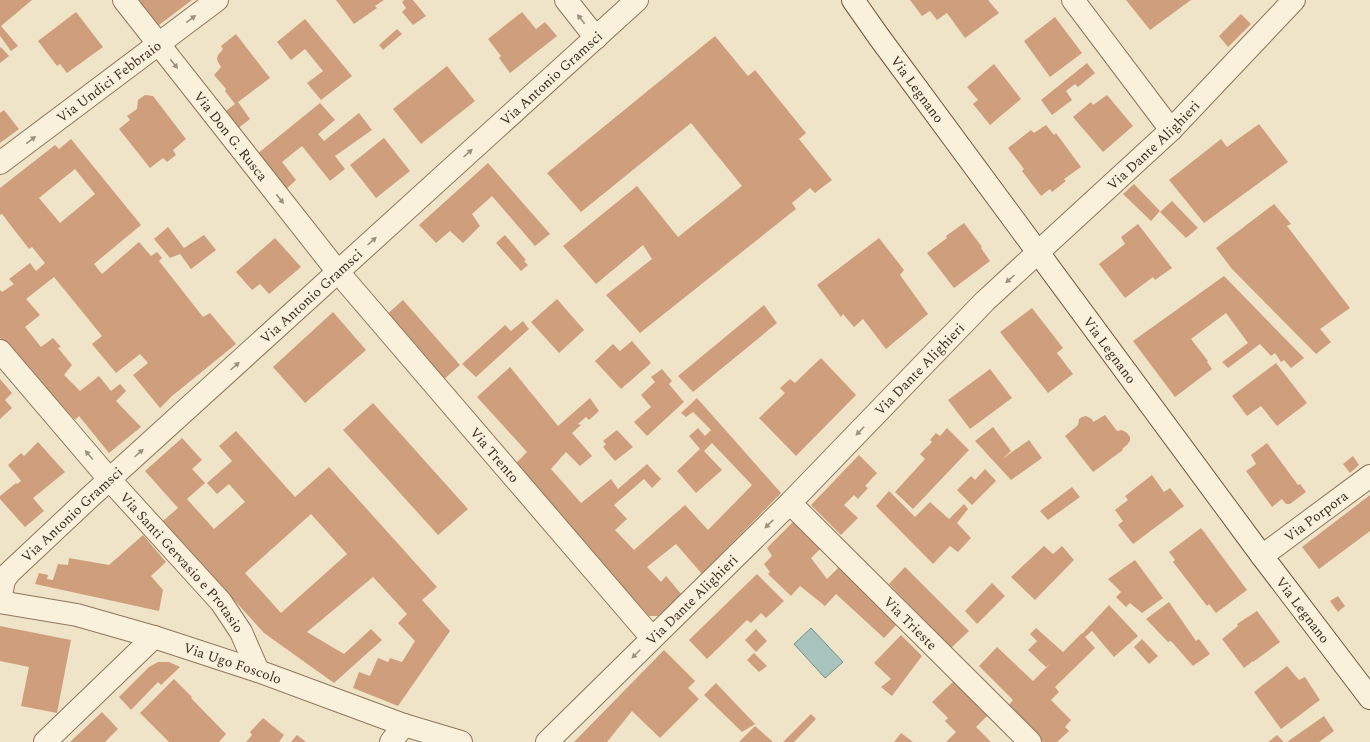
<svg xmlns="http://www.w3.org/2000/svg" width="1370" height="742" font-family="Spectral,serif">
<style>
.water{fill:#a9c4bc;stroke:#6f938a}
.building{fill:#cf9f7d;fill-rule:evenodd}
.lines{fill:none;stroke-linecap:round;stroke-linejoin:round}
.street-casing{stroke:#8d765c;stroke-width:24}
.secondary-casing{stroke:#6f573f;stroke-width:24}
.street{stroke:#faf1dc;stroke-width:22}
.secondary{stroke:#faf1dc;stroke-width:22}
.oneway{fill:#9c907e}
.labels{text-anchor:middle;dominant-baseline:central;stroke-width:3;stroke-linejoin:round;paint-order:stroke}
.street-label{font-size:14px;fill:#3d2e20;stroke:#f7eed8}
</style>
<rect width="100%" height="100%" fill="#f0e4c8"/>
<polygon class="water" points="811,628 843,662 825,678 794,644"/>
<g class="building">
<polygon points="0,0 32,0 1,26 18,46 11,51 0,36"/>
<polygon points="131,0 192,0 159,25 151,25"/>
<polygon points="336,0 384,0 375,6 377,8 354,24"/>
<polygon points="404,0 413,0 426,16 413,25 402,12 406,8 402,2"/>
<polygon points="910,0 988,0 999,13 965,38 947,13 937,20 930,11 922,16"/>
<polygon points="1126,0 1191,0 1150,30"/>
<polygon points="76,12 103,47 67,73 60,64 57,66 38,41"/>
<polygon points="522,12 536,29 545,22 557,36 510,73 499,58 501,56 488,39"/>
<polygon points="1241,14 1251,24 1228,47 1219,36"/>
<polygon points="1055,17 1082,53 1050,77 1024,41"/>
<polygon points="305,19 352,76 321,100 307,83 323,71 305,49 291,60 277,42"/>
<polygon points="397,29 402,34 383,50 379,45"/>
<polygon points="236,34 270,78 238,102 250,119 236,130 223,113 235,104 225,91 226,89 214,75 221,67 218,62 217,59 218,55 223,49 221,46"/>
<polygon points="715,36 748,76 755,70 806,133 799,139 832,180 815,193 810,188 792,203 796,209 640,333 606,295 652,259 643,245 596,284 563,246 637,186 678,237 742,186 691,123 581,212 547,173"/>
<polygon points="1,47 9,56 0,63 0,48"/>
<polygon points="1087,63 1095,73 1078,87 1075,84 1066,91 1072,100 1052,115 1041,100"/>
<polygon points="994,64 1021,99 990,125 973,104 978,100 967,87"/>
<polygon points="447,66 475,101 421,144 393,109"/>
<polygon points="145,95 153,96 186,139 173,150 176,155 167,162 163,158 150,168 119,129 130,120 127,116 137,109 138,100"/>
<polygon points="1107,95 1133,126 1103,152 1073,117 1091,102 1093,105"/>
<polygon points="320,103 335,120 318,134 324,141 359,113 372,130 335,156 345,169 330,181 302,146 282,162 296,180 284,191 257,154"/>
<polygon points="4,110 19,129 0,143 0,113"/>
<polygon points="1259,124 1288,162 1204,223 1169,180 1221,139 1227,147"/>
<polygon points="1046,125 1054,135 1056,133 1081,167 1064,179 1066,181 1052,192 1050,189 1041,196 1022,171 1024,169 1008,148 1031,130 1034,133"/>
<polygon points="384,138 410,171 376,198 350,165"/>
<path d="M71,139L141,225L94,264L102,274L139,242L151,256L157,252L162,258L159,261L203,317L210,313L236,344L172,396L160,408L133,375L148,363L140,354L116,373L92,344L102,336L54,277L26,299L40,315L25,327L41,347L53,338L61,347L58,348L72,365L64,375L80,391L99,376L111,391L120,384L126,391L116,401L141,427L109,453L79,416L75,420L0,338V290L2,292L14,284L9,279L30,263L36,271L45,263L32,247L29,249L2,214L0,215V188L55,145L59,149ZM75,169L95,194L60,223L39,198Z"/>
<polygon points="488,163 550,234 535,246 492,196 472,214 480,226 463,243 450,231 436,243 419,225"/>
<polygon points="1134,184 1160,211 1151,221 1123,194"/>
<polygon points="1172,201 1198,228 1186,238 1160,212"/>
<polygon points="1274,204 1291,224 1287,226 1350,308 1320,329 1331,342 1316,354 1232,269 1216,248"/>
<polygon points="964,223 982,247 981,248 990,261 954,288 927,253 947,238 946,236"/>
<polygon points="1138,224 1172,268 1155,280 1153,277 1125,298 1099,264 1125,244 1121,237"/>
<polygon points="168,227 184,248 204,235 216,250 191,269 180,254 170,258 154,239"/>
<polygon points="505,235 526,260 524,261 528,265 521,271 496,243"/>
<polygon points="275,238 301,267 269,294 260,284 252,290 236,272"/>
<polygon points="879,238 904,270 900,275 928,314 886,349 863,319 854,327 843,314 841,317 817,285"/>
<polygon points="1224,276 1304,358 1291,368 1284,360 1281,362 1275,353 1271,356 1260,344 1228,368 1222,362 1248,343 1226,313 1191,339 1208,361 1207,362 1212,369 1175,397 1133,341"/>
<polygon points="557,299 584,330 559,353 531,322"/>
<polygon points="403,300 460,365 442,381 384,317"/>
<polygon points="764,305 777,323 693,392 678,376"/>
<polygon points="1032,308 1063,348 1057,353 1073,374 1048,393 1000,332"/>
<polygon points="333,312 366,350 305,403 273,367"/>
<polygon points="523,321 529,329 476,377 462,364 505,325 511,331"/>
<polygon points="632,341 651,363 621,389 595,361 613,344 620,351"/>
<polygon points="821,358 856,395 796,456 759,418 785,393 780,388 790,379 795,383"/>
<polygon points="1276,363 1307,403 1277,426 1261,406 1247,416 1232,396"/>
<polygon points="510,367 558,426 590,398 599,411 589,420 586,417 578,424 581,425 572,433 592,456 580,466 566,452 551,469 581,503 611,479 618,489 647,464 661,479 652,488 644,479 614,505 627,519 615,530 634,550 685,505 708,530 752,485 712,443 704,451 722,470 696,493 677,471 700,449 689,436 698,428 705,436 711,430 693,412 686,417 681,413 697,398 781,493 702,574 676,544 647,567 661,582 666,576 682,595 661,616 649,616 514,465 527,452 477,397"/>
<polygon points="662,369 672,381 669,384 684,402 647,436 634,422 651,407 641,395 655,382 651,377"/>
<polygon points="990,369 1012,398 970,429 948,400"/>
<polygon points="0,379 12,393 5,400 12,408 0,419"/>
<polygon points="373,403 468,509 438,535 343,430"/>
<polygon points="1105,415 1117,431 1122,430 1127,433 1130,437 1130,441 1127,445 1122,449 1123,450 1093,472 1065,436 1078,425 1079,419 1082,417 1086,416 1092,419 1093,422"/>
<polygon points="993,427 1011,451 1002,459 1029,440 1042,458 1011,480 975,441"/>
<polygon points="947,428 969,450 913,509 895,492 925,459 920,454 932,442 930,440 936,433 940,436"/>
<polygon points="617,430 633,447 615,461 603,447 606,444 603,441"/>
<path d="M236,431L295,497L329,467L437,587L422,600L450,631L398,706L353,688L359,672L370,676L378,658L388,662L390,658L402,662L415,641L398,623L407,614L373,577L307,632L344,654L371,629L382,640L334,683L264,633L163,521L178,508L145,471L182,438L202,460L192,469L205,483L187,499L214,529L245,502L229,484L217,494L207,483L232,461L219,446ZM311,514L347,554L281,613L245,573Z"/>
<polygon points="38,442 65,472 33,498 44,511 25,527 0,499 0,496 16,483 17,484 21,481 8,465 21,453 24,456"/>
<polygon points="1267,443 1298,485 1300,484 1306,492 1290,504 1286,504 1282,499 1272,507 1246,471 1256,464 1251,455"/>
<polygon points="859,455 877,473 865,486 868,488 858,499 854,495 844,505 858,518 841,535 811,505"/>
<polygon points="1353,456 1359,465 1350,473 1343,464"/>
<polygon points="985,469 996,481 972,505 957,490 971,476 975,480"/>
<polygon points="1152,475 1164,492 1170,488 1184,506 1133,544 1118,525 1123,521 1115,510 1128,500 1125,496"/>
<polygon points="1072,487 1080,497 1048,520 1040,511"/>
<polygon points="889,491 915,517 930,502 949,519 964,504 968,509 957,523 971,538 958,552 950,546 933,564 876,506"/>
<polygon points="1370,495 1370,531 1319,569 1302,547"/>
<polygon points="796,519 822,547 811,558 827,579 839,567 898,623 884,638 836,594 825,606 800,586 791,596 768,574 770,572 764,564 772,556 767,548"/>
<polygon points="1201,528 1247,590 1216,613 1209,604 1207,606 1173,562 1175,560 1169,552"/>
<polygon points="143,535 166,562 151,576 163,590 159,611 35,584 39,573 48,575 47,579 53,580 58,564 68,565 69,558 109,565"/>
<polygon points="1044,546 1053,554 1062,546 1074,560 1035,600 1011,577"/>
<polygon points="1135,560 1163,598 1142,613 1130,603 1126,607 1116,597 1121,592 1108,579"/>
<polygon points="905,567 969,631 951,648 889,584"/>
<polygon points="757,574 784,601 766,618 761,613 751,623 747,620 707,659 689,640"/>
<polygon points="992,583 1005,596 977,624 965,611"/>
<polygon points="1338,596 1345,606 1338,612 1330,601"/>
<polygon points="1169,602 1196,641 1199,639 1210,654 1193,666 1171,641 1168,642 1146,619"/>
<polygon points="1109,605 1138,636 1114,657 1092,631 1085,637 1095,648 1055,687 1059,692 1051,700 1071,720 1065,727 1069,731 1057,742 1043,742 1008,706 1013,700 979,666 997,647 1033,681 1050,664 1046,667 1028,650 1037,641 1030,634 1036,628 1063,652 1082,633 1082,634"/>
<polygon points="1257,611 1280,642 1253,662 1253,661 1244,668 1222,639 1238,626 1237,624"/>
<polygon points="0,626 71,640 57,713 21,706 29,667 0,661"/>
<polygon points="756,629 767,641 756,652 745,640"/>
<polygon points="901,635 922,656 892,696 881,687 891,679 874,663"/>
<polygon points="1142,639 1158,656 1149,664 1134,647"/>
<polygon points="664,650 695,681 688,688 699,699 660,738 632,711 607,742 574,742"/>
<polygon points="754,653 767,666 759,672 747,660"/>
<polygon points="158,662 169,662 180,667 161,685 158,682 131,710 119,697 149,667"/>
<polygon points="1287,666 1299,680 1305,677 1320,700 1281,729 1254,692"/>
<polygon points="957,678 991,712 976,727 991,742 946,742 956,732 945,721 948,718 932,702"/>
<polygon points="174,679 192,697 191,698 226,734 219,742 169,742 140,713"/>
<polygon points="716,683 755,724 742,732 704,695"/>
<polygon points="102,712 118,729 105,742 70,742"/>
<polygon points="811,714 816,719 794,742 783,742"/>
<polygon points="1324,716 1334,731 1319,742 1287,742"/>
<polygon points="263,718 284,735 279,742 246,742 252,735 250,732"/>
<polygon points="755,726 773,742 739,742"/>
<polygon points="901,733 913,742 894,742"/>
<polygon points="297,735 306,742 291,742"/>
<polygon points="1277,735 1284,742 1268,742"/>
</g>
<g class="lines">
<defs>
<g id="street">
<path id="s1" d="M124,0L338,272L652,638"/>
<polyline points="566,0 596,38"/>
<polyline points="1073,0 1171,130"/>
<path id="s2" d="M0,163L217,0"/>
<path id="s3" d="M0,351L110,480L221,602L241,632L258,671"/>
<path id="s4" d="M790,503L1030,742"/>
<path id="s5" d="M1262,556L1370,476"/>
<path id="s6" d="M0,600L4,580L9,573L90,497L637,0"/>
<path id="s7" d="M0,602L77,615L154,637L258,671L404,725L461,742"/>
<polyline points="45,742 154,637"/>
<polyline points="391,742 404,725"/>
<path id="s8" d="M547,742L790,503L985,301L1171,130L1294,0"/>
</g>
<g id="secondary">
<path id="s9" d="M853,0L879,37L1262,556L1370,698"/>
</g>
</defs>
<use href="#street" class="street-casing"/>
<use href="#secondary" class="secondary-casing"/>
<use href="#street" class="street"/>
<use href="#secondary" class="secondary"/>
</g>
<defs><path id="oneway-solid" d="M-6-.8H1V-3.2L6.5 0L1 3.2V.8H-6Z"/></defs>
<g class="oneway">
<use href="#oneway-solid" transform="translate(191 19) rotate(-37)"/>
<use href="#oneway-solid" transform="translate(581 19) rotate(-128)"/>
<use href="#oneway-solid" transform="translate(174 64) rotate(52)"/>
<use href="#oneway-solid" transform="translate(31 140) rotate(-37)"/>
<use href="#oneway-solid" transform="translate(468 153) rotate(-42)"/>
<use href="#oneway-solid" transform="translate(280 199) rotate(52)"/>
<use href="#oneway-solid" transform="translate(372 241) rotate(-42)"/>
<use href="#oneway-solid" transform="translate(1010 279) rotate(138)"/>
<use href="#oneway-solid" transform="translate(235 366) rotate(-42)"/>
<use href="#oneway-solid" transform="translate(860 431) rotate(134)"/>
<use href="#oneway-solid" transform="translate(139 453) rotate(-42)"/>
<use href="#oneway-solid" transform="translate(89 455) rotate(-130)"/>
<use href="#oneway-solid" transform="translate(769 524) rotate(136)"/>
<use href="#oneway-solid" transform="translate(636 654) rotate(135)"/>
</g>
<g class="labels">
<g class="street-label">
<text stroke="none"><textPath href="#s6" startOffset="763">Via Antonio Gramsci</textPath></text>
<text stroke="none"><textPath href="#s2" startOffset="136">Via Undici Febbraio</textPath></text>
<text stroke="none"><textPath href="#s9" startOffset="110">Via Legnano</textPath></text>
<text stroke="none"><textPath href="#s1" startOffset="173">Via Don G. Rusca</textPath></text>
<text stroke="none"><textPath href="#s8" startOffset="851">Via Dante Alighieri</textPath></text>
<text stroke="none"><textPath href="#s6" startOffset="439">Via Antonio Gramsci</textPath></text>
<text stroke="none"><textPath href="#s9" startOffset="434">Via Legnano</textPath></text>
<text stroke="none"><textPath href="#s8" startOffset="527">Via Dante Alighieri</textPath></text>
<text stroke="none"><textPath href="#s1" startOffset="587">Via Trento</textPath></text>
<text stroke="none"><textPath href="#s6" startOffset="115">Via Antonio Gramsci</textPath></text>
<text stroke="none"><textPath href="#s5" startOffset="67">Via Porpora</textPath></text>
<text stroke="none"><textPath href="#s3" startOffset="279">Via Santi Gervasio e Protasio</textPath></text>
<text stroke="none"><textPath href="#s8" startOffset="203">Via Dante Alighieri</textPath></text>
<text stroke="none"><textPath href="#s9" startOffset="758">Via Legnano</textPath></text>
<text stroke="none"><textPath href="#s4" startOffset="170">Via Trieste</textPath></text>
<text stroke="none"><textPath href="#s7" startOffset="241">Via Ugo Foscolo</textPath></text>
</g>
</g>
</svg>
